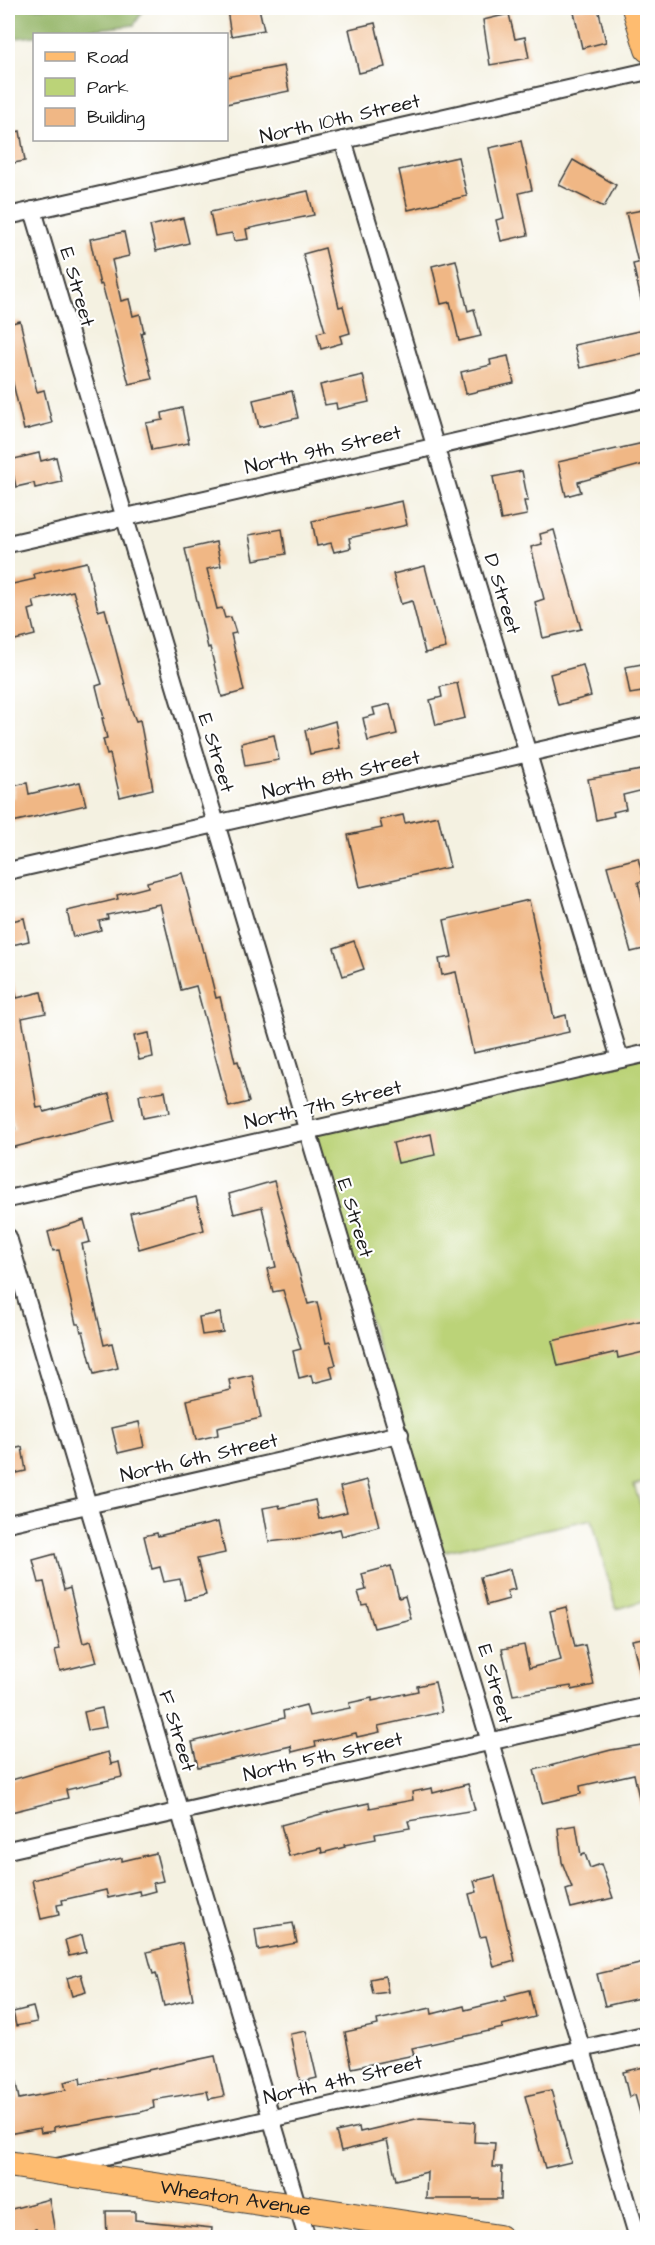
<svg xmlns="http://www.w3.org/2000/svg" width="655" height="2245" font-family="'Architects Daughter',sans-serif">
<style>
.green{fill:#bbd378;stroke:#6c784a;stroke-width:1.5}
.forest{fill:#94b568;stroke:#586842;stroke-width:1.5}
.building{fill:#f0b785}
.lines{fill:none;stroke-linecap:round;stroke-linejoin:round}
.minor-casing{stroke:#3c3c3a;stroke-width:20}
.primary-casing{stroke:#3c3c3a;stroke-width:28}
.minor{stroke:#fff;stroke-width:16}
.primary{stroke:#febc70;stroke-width:26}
.labels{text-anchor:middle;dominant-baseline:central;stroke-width:4.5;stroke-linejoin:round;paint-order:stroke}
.street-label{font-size:20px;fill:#1c1c1c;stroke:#fff}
</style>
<rect width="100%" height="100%" fill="#fff"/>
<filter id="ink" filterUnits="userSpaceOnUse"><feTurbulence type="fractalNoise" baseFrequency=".0167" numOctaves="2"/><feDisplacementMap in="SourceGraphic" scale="12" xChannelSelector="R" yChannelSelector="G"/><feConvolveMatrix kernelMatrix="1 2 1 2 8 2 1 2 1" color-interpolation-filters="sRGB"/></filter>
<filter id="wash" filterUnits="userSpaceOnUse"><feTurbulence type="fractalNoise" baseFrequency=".008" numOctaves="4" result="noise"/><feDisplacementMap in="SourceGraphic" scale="24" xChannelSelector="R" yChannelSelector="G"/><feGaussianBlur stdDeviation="1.35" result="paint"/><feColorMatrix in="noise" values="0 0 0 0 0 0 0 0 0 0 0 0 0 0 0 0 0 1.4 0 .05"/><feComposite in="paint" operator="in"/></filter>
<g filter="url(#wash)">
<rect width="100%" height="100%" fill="#f4f1e1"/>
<polygon class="green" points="647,1052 648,1481 634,1485 647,1526 647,1600 616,1609 592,1519 441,1552 311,1130"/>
<polygon class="forest" points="8,8 145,8 134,25 8,39"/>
<g id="blocks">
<g class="building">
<polygon points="242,8 259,8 264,30 231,36 227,10"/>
<polygon points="573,8 598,8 606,42 582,48"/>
<polygon points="509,14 515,39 525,37 529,58 490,65 483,20"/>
<polygon points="375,23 385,67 359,73 349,29"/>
<polygon points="284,66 289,91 226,104 226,77"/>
<polygon points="20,131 25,161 8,164 8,134"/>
<polygon points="521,141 532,190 519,193 528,235 501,241 496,220 504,218 489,148"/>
<polygon points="458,157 467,196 408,210 399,170"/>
<polygon points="573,160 616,185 604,207 559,185"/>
<polygon points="308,191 314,215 246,229 248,239 234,241 232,233 215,236 210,212"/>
<polygon points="648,209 648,303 642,304 633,264 638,263 626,213"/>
<polygon points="183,218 189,243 156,251 150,226"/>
<polygon points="124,232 129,256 112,260 121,301 129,299 133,316 140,314 144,332 141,333 152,379 129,384 102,284 100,285 90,239"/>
<polygon points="325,248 339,307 343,306 350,333 340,336 342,343 321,349 317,333 325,331 303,254"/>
<polygon points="456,260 468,311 474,309 481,336 459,341 450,302 441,304 432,266"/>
<polygon points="20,321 37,392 44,390 52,423 24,430 8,362 8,324"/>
<polygon points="648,329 648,352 580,368 574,345"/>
<polygon points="508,356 514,383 466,394 461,372 491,365 490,360"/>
<polygon points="363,375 369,402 337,409 336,403 325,405 320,385"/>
<polygon points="292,391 298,418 259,427 253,400"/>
<polygon points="182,408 189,443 152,450 146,423 163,420 162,413"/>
<polygon points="648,442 648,463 578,482 581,492 566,496 558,462"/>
<polygon points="39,453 41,461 56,457 62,482 35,488 34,483 16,487 10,460"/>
<polygon points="522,471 528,501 524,501 527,515 501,520 493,477"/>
<polygon points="402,501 407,525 349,538 351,548 334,552 331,543 317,546 312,521"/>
<polygon points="282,529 286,554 254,560 249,535"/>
<polygon points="554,530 581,629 543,638 535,602 544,599 531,547 542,544 540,534"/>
<polygon points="216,542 221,566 207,569 217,609 222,608 225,618 231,617 236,633 231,634 244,691 222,697 210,647 208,648 185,549"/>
<polygon points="87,562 98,611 105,609 132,711 136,721 140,720 153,789 120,797 110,754 107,755 103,739 107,738 102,718 104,718 96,686 102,684 73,591 33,601 35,608 29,610 35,635 11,641 8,628 8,585 35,579 34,574"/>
<polygon points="425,566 446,648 425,653 412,601 401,604 393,574"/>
<polygon points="648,663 648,691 630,694 625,667"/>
<polygon points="583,665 591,696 558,705 550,674"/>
<polygon points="457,683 465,718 436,725 430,700 442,697 440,687"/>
<polygon points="390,704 397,734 368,741 363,718 375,715 373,708"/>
<polygon points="335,721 340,748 310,754 305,730"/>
<polygon points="274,735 279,760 245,766 241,743"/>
<polygon points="648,769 648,789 623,795 626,809 613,812 614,816 596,820 588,779"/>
<polygon points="80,782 86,805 8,823 8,799 15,797 13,786 27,783 29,794"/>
<polygon points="403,815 405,823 438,816 450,867 360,887 348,835 382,828 380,820"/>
<polygon points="638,858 644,881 638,882 645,913 648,912 648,948 631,952 607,866"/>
<polygon points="182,873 203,952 205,952 216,998 220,997 235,1062 238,1061 249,1102 229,1107 196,986 181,990 160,904 107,915 108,919 99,921 101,930 73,937 67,911 118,899 117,895 148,887 147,882"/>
<polygon points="529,900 554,1018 566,1015 569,1032 473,1053 456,972 442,975 439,959 452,957 444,920"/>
<polygon points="24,918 29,941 8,946 8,922"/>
<polygon points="354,941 364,969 343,976 334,948"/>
<polygon points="13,982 17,998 41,992 46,1013 22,1018 37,1108 42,1107 44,1112 109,1094 115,1121 11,1148 8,1131 15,1129 8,1099 8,983"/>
<polygon points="149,1033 153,1057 139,1060 134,1036"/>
<polygon points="165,1091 169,1113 143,1118 139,1095"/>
<polygon points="431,1134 435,1155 398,1163 393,1143"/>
<polygon points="274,1181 308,1304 317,1302 326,1343 330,1342 336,1365 330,1366 333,1378 313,1383 311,1375 299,1378 293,1351 301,1349 283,1290 273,1292 267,1269 276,1267 262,1207 234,1214 229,1194"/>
<polygon points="196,1197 204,1230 139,1249 130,1213"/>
<polygon points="84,1220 90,1242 82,1244 90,1284 104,1345 112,1343 118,1368 94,1374 83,1331 81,1332 79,1324 76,1324 59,1250 53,1251 48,1232"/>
<polygon points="220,1313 223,1332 202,1335 199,1317"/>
<polygon points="648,1319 648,1351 618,1358 617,1352 558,1366 552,1341"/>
<polygon points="252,1375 261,1418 217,1428 218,1435 196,1440 187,1400 231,1390 229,1380"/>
<polygon points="139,1422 144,1447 118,1453 112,1428"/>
<polygon points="22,1447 26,1471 8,1475 8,1450"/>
<polygon points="367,1480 379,1526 342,1536 340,1529 302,1538 269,1542 263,1508 279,1505 280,1508 315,1500 319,1519 347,1512 340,1487"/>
<polygon points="218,1522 225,1553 197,1559 206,1595 185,1600 180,1579 164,1582 160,1567 152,1569 144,1536 157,1533 158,1536"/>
<polygon points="55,1554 64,1590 70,1588 83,1643 91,1641 97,1662 60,1671 55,1650 60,1649 44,1582 39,1583 33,1560"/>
<polygon points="391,1566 399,1598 405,1596 411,1619 374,1628 367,1604 362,1605 358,1592 366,1590 362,1574"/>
<polygon points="510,1569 515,1589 507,1591 509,1599 487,1605 480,1577"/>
<polygon points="566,1607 575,1647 585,1645 594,1685 572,1690 571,1686 513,1695 502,1649 524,1645 529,1668 561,1660 550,1611"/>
<polygon points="648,1637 648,1682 642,1682 632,1640"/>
<polygon points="435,1682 442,1712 378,1726 380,1732 357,1737 356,1733 315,1742 316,1746 292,1752 291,1746 198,1767 192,1742 284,1718 283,1711 306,1705 309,1716 350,1708 349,1703 372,1698 372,1701 418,1691 417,1686"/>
<polygon points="102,1708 106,1727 88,1730 84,1712"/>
<polygon points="648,1744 648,1806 641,1807 634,1774 580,1786 581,1794 542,1803 534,1770 611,1750"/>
<polygon points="108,1752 111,1764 119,1762 122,1777 66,1790 68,1798 11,1812 8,1781"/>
<polygon points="468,1784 475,1810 408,1821 410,1828 375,1834 376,1839 344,1845 345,1847 322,1853 321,1848 289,1856 281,1825 336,1810 369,1803 370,1808 413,1800 412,1792 432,1788 433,1793"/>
<polygon points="576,1825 581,1855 585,1854 590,1868 601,1864 613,1898 571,1908 566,1890 572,1888 562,1862 558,1828"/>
<polygon points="156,1853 163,1881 153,1883 155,1891 140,1895 139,1891 108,1898 106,1890 62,1900 63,1904 57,1905 59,1915 41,1919 32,1880 122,1858 122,1861"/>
<polygon points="495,1876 515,1961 494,1967 486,1936 480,1937 469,1894 477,1892 474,1881"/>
<polygon points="293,1923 297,1943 258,1950 255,1929"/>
<polygon points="82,1935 86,1952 69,1956 65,1940"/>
<polygon points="182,1943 193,1999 164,2006 156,1973 153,1974 147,1952"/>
<polygon points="648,1962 648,1996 605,2006 597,1974"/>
<polygon points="81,1974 86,1992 72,1996 67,1978"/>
<polygon points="385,1976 388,1992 373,1994 370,1979"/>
<polygon points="529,1990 535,2017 502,2025 503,2028 412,2048 414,2055 352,2068 345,2032 378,2025 377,2020 431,2008 432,2014 464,2006 465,2010 506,2000 505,1996"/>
<polygon points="33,2007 37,2022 16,2026 13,2012"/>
<polygon points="306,2031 317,2078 300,2082 290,2034"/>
<polygon points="215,2056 224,2096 209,2099 207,2091 153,2100 154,2108 141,2112 54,2127 54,2131 41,2133 40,2128 8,2134 8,2074 14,2073 19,2099 66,2090 64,2082 80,2078 81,2084"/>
<polygon points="648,2066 648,2123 643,2124 635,2095 629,2097 623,2072"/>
<polygon points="551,2090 571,2162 545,2168 525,2096"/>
<polygon points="420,2118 475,2122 474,2142 495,2143 493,2167 502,2167 501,2199 426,2199 427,2172 396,2180 387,2140 341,2151 336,2132 359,2127 360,2132"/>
<polygon points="49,2199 56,2238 37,2238 36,2229 8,2236 8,2210"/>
<polygon points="106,2211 135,2211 135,2220 212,2228 211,2238 107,2238"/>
</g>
</g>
</g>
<g filter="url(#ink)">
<use href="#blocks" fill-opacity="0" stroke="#3c3c3a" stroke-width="1.5"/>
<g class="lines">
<defs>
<g id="minor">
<polyline points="343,140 620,1059"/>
<polyline points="33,210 638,2238"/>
<polyline points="8,216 648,71"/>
<polyline points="8,544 648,398"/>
<polyline points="8,871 648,726"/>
<polyline points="8,1199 648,1053"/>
<polyline points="8,1237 307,2238"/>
<polyline points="8,1523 400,1434"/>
<polyline points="8,1850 648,1706"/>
<polyline points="57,2167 648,2034"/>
</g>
<g id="primary">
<polyline points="635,8 648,49"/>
<path id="s1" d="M8,2164L499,2238"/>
</g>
</defs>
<use href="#minor" class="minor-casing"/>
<use href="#primary" class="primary-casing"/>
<use href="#minor" class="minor"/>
<use href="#primary" class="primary"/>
</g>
</g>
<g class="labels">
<g class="street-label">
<text transform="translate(340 119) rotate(-13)">North 10th Street</text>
<text transform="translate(77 287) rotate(74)">E Street</text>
<text transform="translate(323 450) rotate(-13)">North 9th Street</text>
<text transform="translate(502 594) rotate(73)">D Street</text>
<text transform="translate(216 753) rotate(73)">E Street</text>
<text transform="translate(341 775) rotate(-13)">North 8th Street</text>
<text transform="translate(323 1105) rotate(-13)">North 7th Street</text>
<text transform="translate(355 1218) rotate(73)">E Street</text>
<text transform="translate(199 1458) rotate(-13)">North 6th Street</text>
<text transform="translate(495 1684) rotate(74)">E Street</text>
<text transform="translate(177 1731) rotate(73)">F Street</text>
<text transform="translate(323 1757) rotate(-13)">North 5th Street</text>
<text transform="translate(343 2080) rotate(-13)">North 4th Street</text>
<text stroke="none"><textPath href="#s1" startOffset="230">Wheaton Avenue</textPath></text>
</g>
</g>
<rect width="655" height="2245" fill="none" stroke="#fff" stroke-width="30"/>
<rect x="33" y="33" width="195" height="108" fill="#ffffff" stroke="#a4a4a4" stroke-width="1.5"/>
<rect x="45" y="52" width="30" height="9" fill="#febc70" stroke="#a4a4a4" stroke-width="1.5"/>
<text x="87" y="63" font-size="18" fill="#1c1c1c">Road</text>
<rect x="45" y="78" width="30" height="18" fill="#bbd378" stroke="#a4a4a4" stroke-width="1.5"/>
<text x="87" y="93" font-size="18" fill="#1c1c1c">Park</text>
<rect x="45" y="108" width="30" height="18" fill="#f0b785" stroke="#a4a4a4" stroke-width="1.5"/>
<text x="87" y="123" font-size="18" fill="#1c1c1c">Building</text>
</svg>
